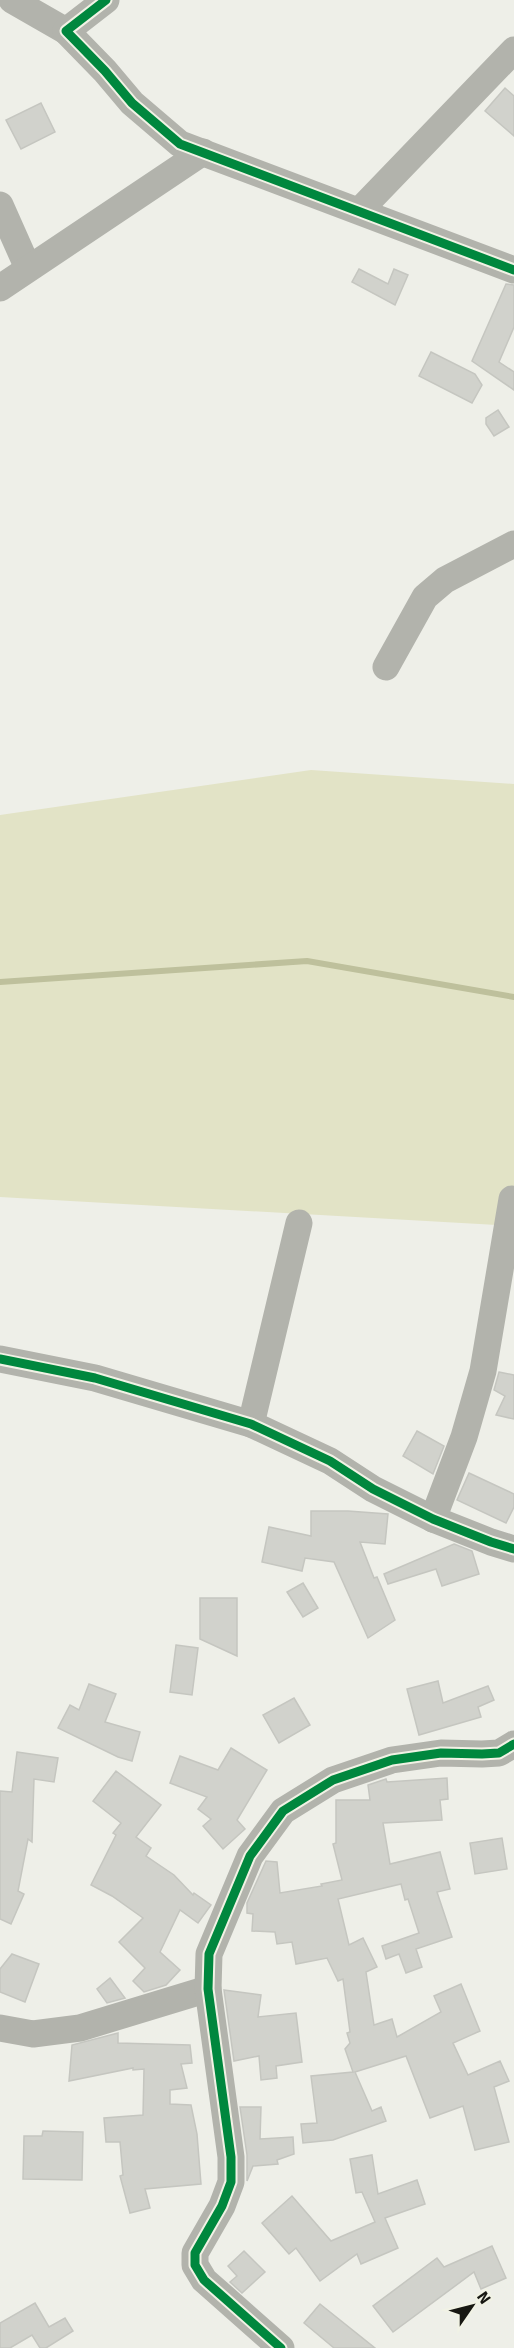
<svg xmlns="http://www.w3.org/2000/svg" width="514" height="2348" font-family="Signika,sans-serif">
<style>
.green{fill:#e2e3c6}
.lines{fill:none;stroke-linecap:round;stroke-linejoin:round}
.stream{stroke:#bec09c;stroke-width:6}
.building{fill:#d1d2cc;stroke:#c5c6c0;stroke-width:1.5}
.minor{stroke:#b2b3ac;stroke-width:27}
.cycleway-casing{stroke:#f1f2e5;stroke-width:13}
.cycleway{stroke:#00873e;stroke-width:9}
</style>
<rect width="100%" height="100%" fill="#eeefe8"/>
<polygon class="green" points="311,770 514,784 514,1226 0,1197 0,815"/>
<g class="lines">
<polyline class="stream" points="0,982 307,961 514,997"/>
</g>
<g class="building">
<polygon points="505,88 514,96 514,136 485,111"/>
<polygon points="41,103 55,132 21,149 6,120"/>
<polygon points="359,269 388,284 394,269 408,275 395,305 352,282"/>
<polygon points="506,284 514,285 514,327 499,362 514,372 514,390 472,361"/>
<polygon points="431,352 475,374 482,385 472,403 419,376"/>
<polygon points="498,410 509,427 494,436 486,424 486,418"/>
<polygon points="499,1372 514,1375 514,1419 496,1415 505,1396 494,1390"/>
<polygon points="417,1431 444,1446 433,1474 403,1456"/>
<polygon points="469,1473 514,1494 514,1507 506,1523 457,1500"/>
<polygon points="311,1511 348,1511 388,1514 385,1544 360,1542 374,1578 377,1577 395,1620 368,1638 334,1562 305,1558 302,1571 262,1562 269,1527 311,1536"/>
<polygon points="454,1544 472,1551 479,1574 442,1586 436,1569 388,1584 384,1574"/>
<polygon points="303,1583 318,1608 303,1617 287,1592"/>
<polygon points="200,1598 237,1598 237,1656 200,1639"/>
<polygon points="176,1645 198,1648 192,1695 170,1692"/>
<polygon points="438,1681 443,1703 488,1686 494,1700 478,1707 481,1717 419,1735 407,1689"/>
<polygon points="89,1684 116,1694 105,1722 140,1732 132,1761 118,1757 58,1728 70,1705 79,1710"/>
<polygon points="294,1698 310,1725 279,1743 263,1715"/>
<polygon points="231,1748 267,1770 237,1820 245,1829 223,1849 203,1826 211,1819 198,1809 207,1797 170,1783 180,1756 218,1770"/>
<polygon points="17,1752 58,1758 54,1782 34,1779 32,1842 28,1839 18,1891 24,1894 11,1924 0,1919 0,1791 12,1792"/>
<polygon points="116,1771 161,1805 136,1837 151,1848 146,1856 174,1875 193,1895 194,1893 211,1905 198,1923 180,1910 160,1952 180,1970 166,1985 144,1992 133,1981 145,1968 119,1942 143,1918 112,1896 91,1885 116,1835 113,1833 121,1823 93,1801"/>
<polygon points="447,1778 448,1799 440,1800 442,1820 383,1823 390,1864 440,1852 450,1889 437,1892 452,1937 416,1949 422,1967 406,1973 399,1954 386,1959 382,1946 419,1933 408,1899 405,1900 401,1884 338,1899 349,1945 363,1938 377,1967 366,1972 374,2025 392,2019 397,2037 441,2012 434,1996 461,1984 480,2031 453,2043 468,2075 500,2061 509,2081 494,2087 509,2142 475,2150 463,2106 430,2118 406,2056 355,2072 372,2111 381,2107 386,2121 333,2140 303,2143 301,2124 317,2123 311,2076 353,2072 345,2049 350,2043 347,2033 350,2032 343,1979 338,1981 327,1958 296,1964 292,1942 277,1944 275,1932 252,1931 253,1914 247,1913 247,1903 266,1861 277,1862 280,1893 322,1886 321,1884 342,1880 333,1844 336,1843 336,1800 370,1800 368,1785 386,1779 387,1782"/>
<polygon points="502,1838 507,1869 475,1874 470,1843"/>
<polygon points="12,1954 39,1964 25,2002 0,1992 0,1969"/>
<polygon points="110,1978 125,1998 107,2003 97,1989"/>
<polygon points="224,1990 261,1995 258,2017 296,2013 302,2062 276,2066 277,2078 261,2080 259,2056 234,2061"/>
<polygon points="118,2033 118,2043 190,2045 192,2063 181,2064 187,2088 170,2090 170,2104 191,2105 197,2134 201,2184 145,2189 150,2208 130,2213 120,2176 123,2175 120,2142 106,2142 104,2118 143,2115 144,2069 133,2070 133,2068 69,2081 72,2045"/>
<polygon points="240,2107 261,2107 260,2139 293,2137 294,2154 277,2160 278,2164 253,2166 247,2181 247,2155"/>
<polygon points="43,2131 83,2132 82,2180 23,2179 24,2136 42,2136"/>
<polygon points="372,2155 378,2194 417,2180 425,2204 385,2218 398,2248 361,2264 357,2254 320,2281 296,2248 289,2254 262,2223 292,2196 331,2241 375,2222 362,2192 356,2193 350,2159"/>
<polygon points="492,2246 506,2278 481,2289 474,2272 393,2332 373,2306 437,2258 444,2267"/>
<polygon points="244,2251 265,2272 242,2293 230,2282 237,2276 228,2266"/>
<polygon points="35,2303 49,2327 65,2318 73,2331 46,2348 40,2348 32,2335 10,2348 0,2348 0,2323"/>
<polygon points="320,2304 375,2348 334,2348 304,2323"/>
</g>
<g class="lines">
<g class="minor">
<polyline points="12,0 66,31"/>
<polyline points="106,0 66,31 105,71 132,103 180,144 514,270"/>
<polyline points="0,205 28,268"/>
<polyline points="360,210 514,50"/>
<polyline points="0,288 203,152"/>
<polyline points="386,667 425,597 445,580 514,544"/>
<polyline points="0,1359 95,1378 251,1424 330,1461 373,1489 433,1519 491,1542 514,1549"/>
<polyline points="251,1424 299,1223"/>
<polyline points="433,1519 464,1437 483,1371 512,1199"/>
<polyline points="0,2028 33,2034 80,2028 208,1989"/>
<polyline points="281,2348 204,2280 195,2265 195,2253 222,2206 231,2182 231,2157 208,1989 209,1954 250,1856 283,1811 333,1780 392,1760 441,1753 482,1754 499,1753 514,1744"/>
</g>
<defs>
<g id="cycleway">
<polyline points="106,0 66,31 105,71 132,103 180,144 514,270"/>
<polyline points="0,1359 95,1378 251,1424 330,1461 373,1489 433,1519 491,1542 514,1549"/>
<polyline points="281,2348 204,2280 195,2265 195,2253 222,2206 231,2182 231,2157 208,1989 209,1954 250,1856 283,1811 333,1780 392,1760 441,1753 482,1754 499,1753 514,1744"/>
</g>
</defs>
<use href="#cycleway" class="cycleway-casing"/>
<use href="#cycleway" class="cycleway"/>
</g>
<g transform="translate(472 2306) rotate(55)" stroke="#f1f2e5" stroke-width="4.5" paint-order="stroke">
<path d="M0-4.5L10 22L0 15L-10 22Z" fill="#171712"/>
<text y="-9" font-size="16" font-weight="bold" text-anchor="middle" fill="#171712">N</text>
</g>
</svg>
